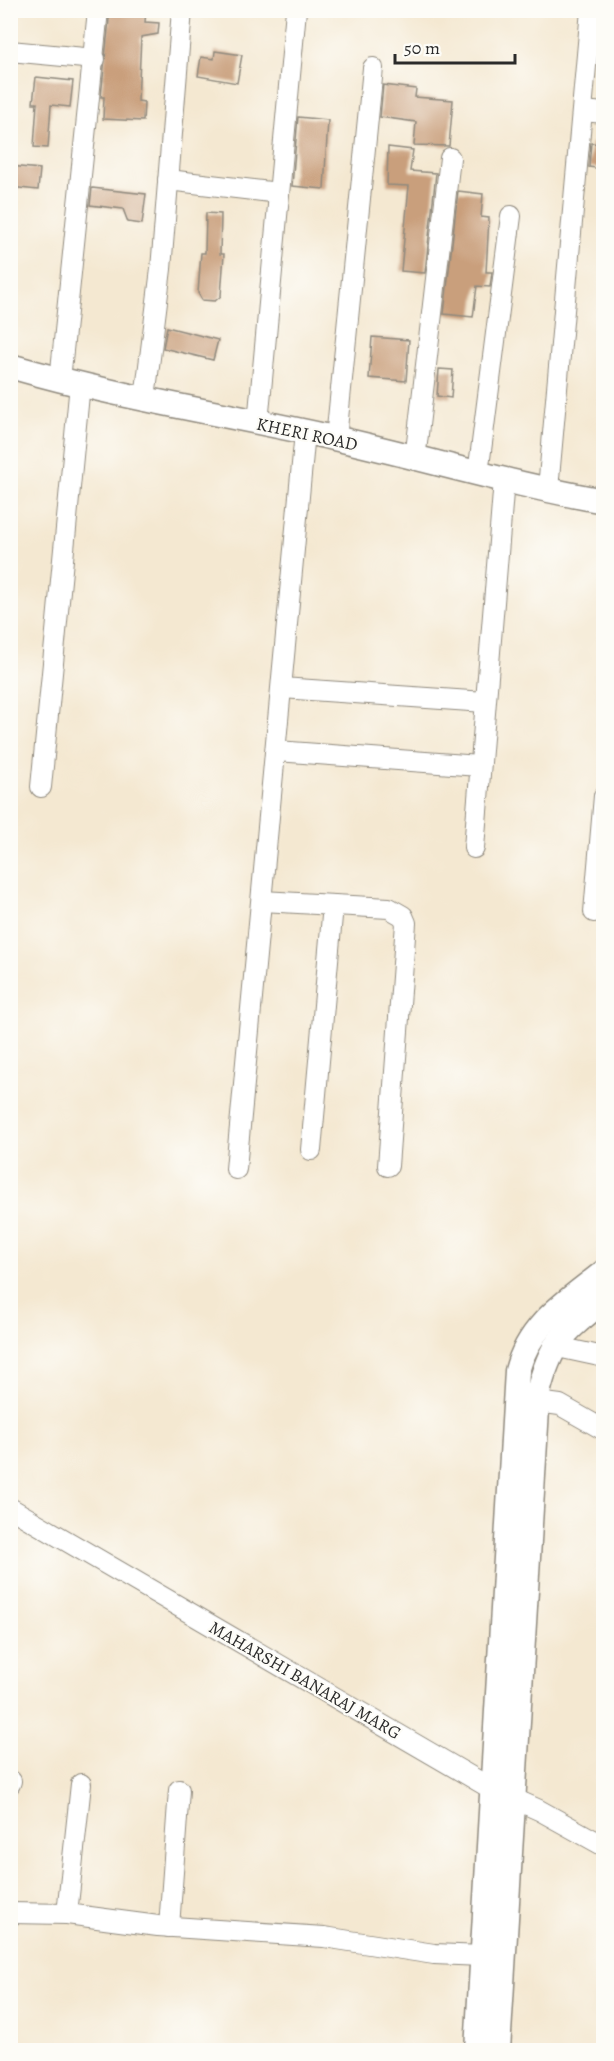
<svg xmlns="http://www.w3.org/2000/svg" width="614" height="2061" font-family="Alegreya,serif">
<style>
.building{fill:#c99f7c}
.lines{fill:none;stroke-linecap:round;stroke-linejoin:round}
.minor-casing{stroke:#908a7e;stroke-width:22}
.tertiary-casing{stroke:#908a7e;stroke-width:27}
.minor{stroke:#fff;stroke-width:20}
.tertiary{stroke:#fff;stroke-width:24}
.labels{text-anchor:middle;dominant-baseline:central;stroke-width:4.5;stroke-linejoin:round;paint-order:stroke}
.street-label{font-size:18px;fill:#2b2b2b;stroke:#fdfcf7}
</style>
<rect width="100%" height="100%" fill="#fdfcf7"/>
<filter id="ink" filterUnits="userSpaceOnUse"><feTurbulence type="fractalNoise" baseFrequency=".0167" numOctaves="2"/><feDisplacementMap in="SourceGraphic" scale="12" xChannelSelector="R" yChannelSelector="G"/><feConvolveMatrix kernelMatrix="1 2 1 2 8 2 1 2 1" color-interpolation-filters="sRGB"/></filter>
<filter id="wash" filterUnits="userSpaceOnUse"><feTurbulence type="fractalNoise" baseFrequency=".008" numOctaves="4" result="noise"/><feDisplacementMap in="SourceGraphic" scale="24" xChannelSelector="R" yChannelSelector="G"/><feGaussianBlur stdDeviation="1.35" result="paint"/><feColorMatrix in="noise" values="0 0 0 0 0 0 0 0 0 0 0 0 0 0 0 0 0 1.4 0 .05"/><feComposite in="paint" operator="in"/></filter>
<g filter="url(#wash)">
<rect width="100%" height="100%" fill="#f4e8d1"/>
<g id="blocks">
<g class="building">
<polygon points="110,10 146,10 145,22 159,23 158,34 141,37 138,101 144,102 143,121 103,119 104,97 101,97"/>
<polygon points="215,51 242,55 237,83 198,76 201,57 214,59"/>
<polygon points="36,77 73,81 70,107 51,105 48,148 34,147 37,103 33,103"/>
<polygon points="383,85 416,89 415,97 453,100 449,146 414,145 416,122 380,117"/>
<polygon points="298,117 328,120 324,189 292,186"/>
<polygon points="591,143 603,144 603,169 589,167"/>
<polygon points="388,147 413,150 410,171 436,173 425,273 401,271 409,186 387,185"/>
<polygon points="10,166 40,169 38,190 10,187"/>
<polygon points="92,188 146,194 142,224 128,222 123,209 90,205"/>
<polygon points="458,191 483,194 481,217 489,218 486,272 492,272 490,287 477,286 473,317 444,314"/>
<polygon points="206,213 221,214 220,254 224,254 221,296 215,301 202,300 198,293 201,253 205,253"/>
<polygon points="167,327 218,340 213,360 163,348"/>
<polygon points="372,337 409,340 406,381 369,378"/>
<polygon points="439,369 453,370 451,398 437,396"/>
</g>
</g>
</g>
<g filter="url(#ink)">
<use href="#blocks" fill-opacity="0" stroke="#908a7e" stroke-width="1.5"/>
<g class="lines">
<defs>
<g id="minor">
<polyline points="10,51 95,59"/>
<polyline points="583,111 604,113"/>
<polyline points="168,180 279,193"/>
<polyline points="60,380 98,10"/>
<polyline points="145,398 161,269 182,10"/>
<polyline points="258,423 296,10"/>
<polyline points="336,439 373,68"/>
<polyline points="415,460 450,158"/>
<polyline points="478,474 511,216"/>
<polyline points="548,489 591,10"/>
<polyline points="282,688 485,702"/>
<polyline points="277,751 479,766"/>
<polyline points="41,787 80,384"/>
<polyline points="474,848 504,480"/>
<polyline points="262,901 389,908 403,916 406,923 388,1166"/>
<polyline points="594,912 604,796"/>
<polyline points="311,1150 333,905"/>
<polyline points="236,1169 305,432"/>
<polyline points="553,1346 604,1357"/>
<polyline points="538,1402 560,1405 604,1430"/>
<polyline points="10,1508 492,1789 539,1810 604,1846"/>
<polyline points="10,1784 11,1781"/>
<polyline points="10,1913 67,1914 158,1926 324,1937 434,1954 482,1956"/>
<polyline points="67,1914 81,1784"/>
<polyline points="169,1927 179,1790"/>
</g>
<g id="tertiary">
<path d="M10,366C117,397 226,414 334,438C424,458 513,485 604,501"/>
<path d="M477,2050L517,1371C529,1324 568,1301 604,1272"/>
<path d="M498,2050L538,1393C551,1341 563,1333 604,1300"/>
</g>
</defs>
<use href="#minor" class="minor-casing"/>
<use href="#tertiary" class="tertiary-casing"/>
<use href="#minor" class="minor"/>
<use href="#tertiary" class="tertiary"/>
</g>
</g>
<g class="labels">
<g class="street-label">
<text transform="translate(307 434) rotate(12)">KHERI ROAD</text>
<text transform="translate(305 1680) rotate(30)">MAHARSHI BANARAJ MARG</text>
</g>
</g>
<rect width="614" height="2061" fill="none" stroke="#fdfcf7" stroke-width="36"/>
<path d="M395 54v9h120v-9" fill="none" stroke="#2b2b2b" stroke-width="3"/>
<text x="404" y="54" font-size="18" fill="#2b2b2b" stroke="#fdfcf7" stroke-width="4.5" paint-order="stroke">50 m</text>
</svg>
